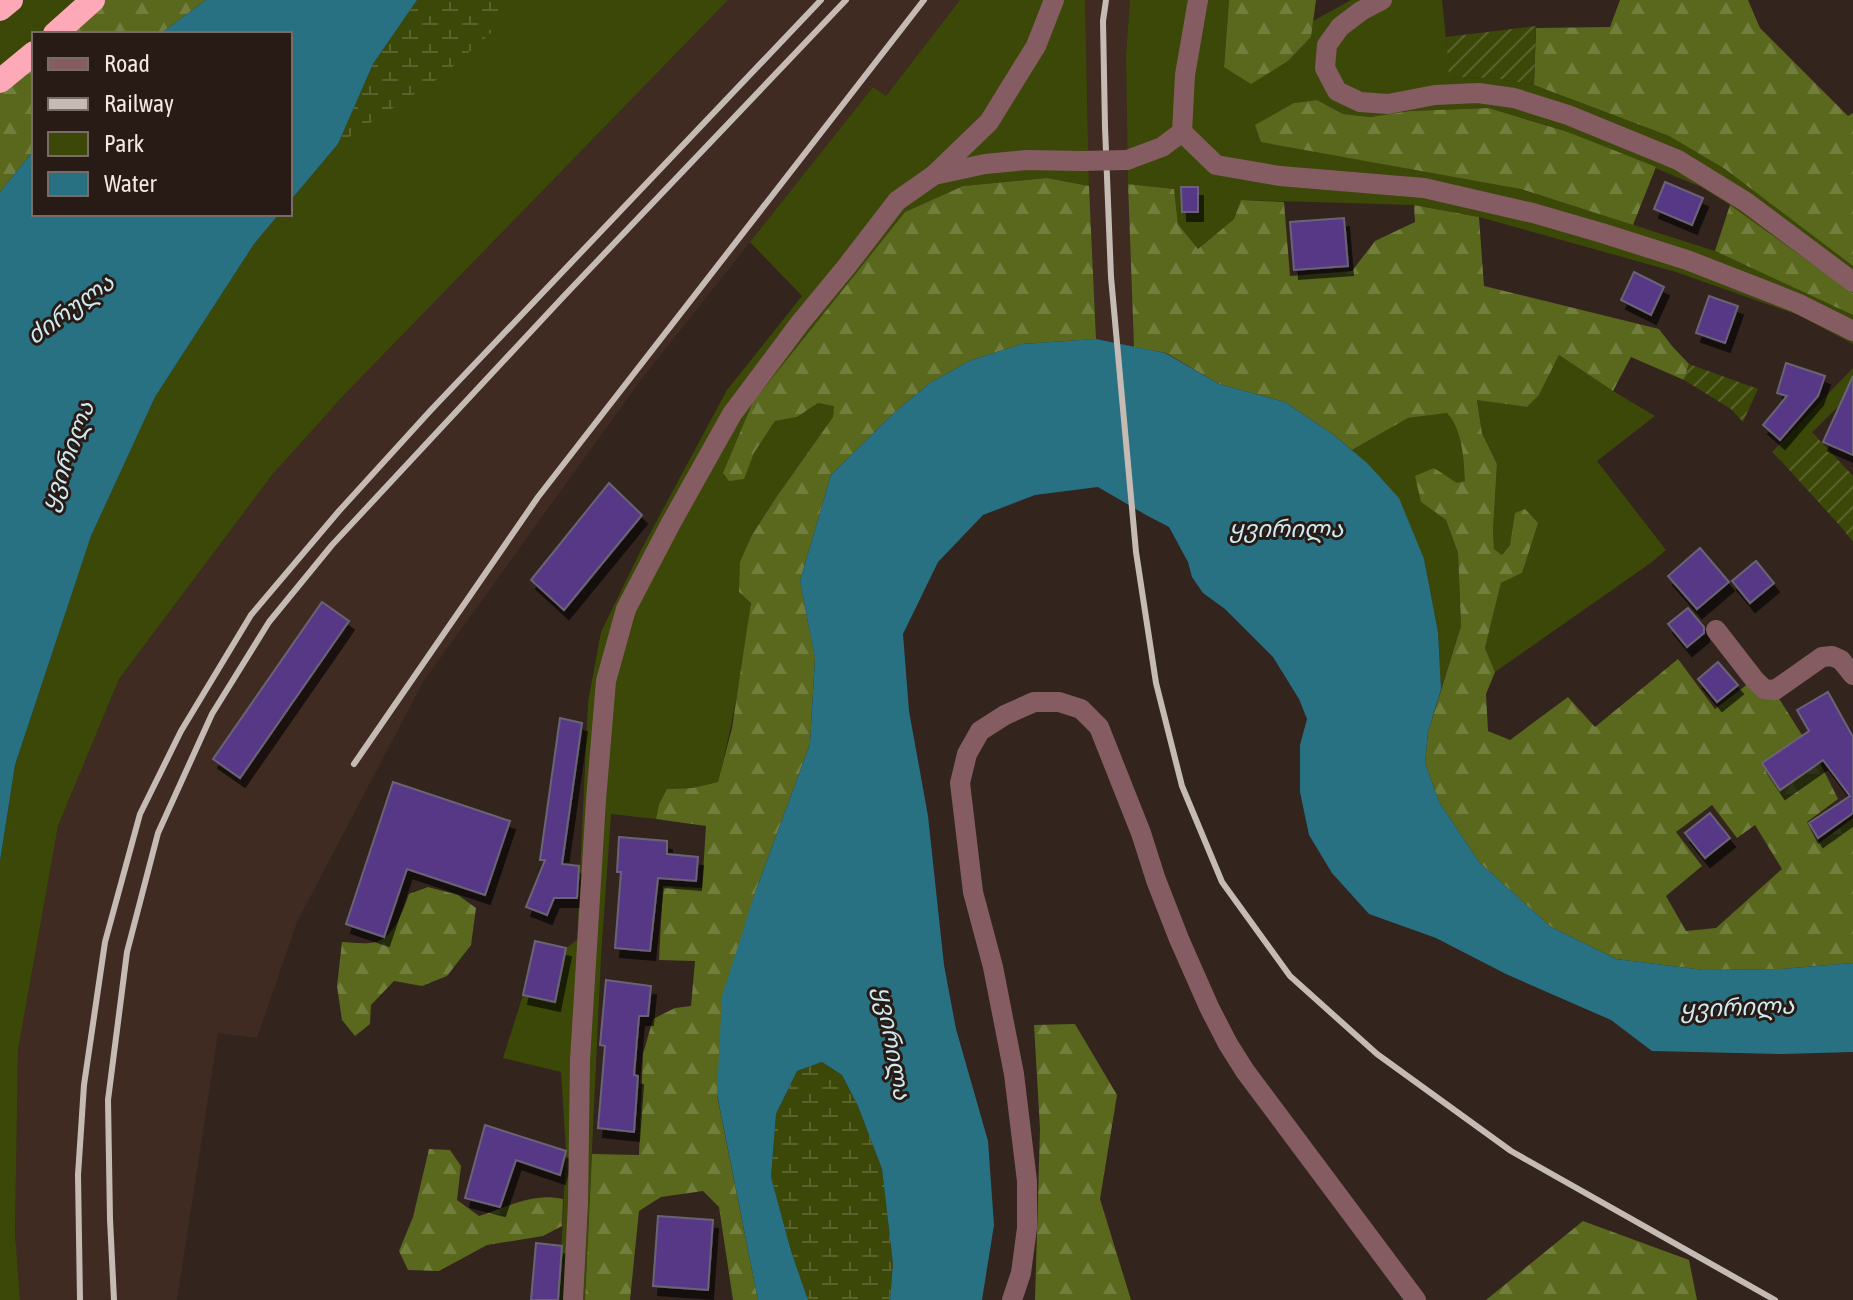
<svg xmlns="http://www.w3.org/2000/svg" width="1853" height="1300" font-family="'Asap Condensed','Noto Sans Georgian',sans-serif">
<style>
.built{fill:#402b22}
.green{fill:#3c4808}
.forest{fill:url(#forest-firs);fill-rule:evenodd}
.wetland{fill:url(#wetland-marsh)}
.garden{fill:url(#garden-furrows)}
.water{fill:#287183}
.building{fill:#573886;stroke:#696474;stroke-width:2;filter:url(#shadow)}
.lines{fill:none;stroke-linecap:round;stroke-linejoin:round}
.minor{stroke:#865c63;stroke-width:20}
.tertiary{stroke:#865c63;stroke-width:20}
.motorway{stroke:#fea9b8;stroke-width:24}
.rail{stroke:#c6bab5;stroke-width:6}
.tertiary-bridge{stroke:#865c63;stroke-width:20}
.labels{text-anchor:middle;dominant-baseline:central;stroke-width:6;stroke-linejoin:round;paint-order:stroke}
.water-label{font-size:24px;font-style:italic;fill:#ceeaf2;stroke:#281a14}
</style>
<defs>
<pattern id="forest-firs" width="22" height="20" patternUnits="userSpaceOnUse" patternTransform="scale(2)"><rect width="22" height="20" fill="#59681c"/><path d="M5 1l3.5 6h-7zM16 11l3.5 6h-7z" fill="#717e3d"/></pattern>
<pattern id="wetland-marsh" width="20" height="14" patternUnits="userSpaceOnUse" patternTransform="scale(2)"><rect width="20" height="14" fill="#3c4808"/><path d="M1 5h8M5 5V1M11 12h8M15 12V8" fill="none" stroke="#59622c"/></pattern>
<pattern id="garden-furrows" width="10" height="10" patternUnits="userSpaceOnUse" patternTransform="scale(2)"><rect width="10" height="10" fill="#3c4808"/><path d="M-1 1l2-2M0 10L10 0M9 11l2-2" fill="none" stroke="#59622c"/></pattern>
<filter id="shadow"><feDropShadow dx="5" dy="9" stdDeviation="0" flood-color="#0009"/></filter>
</defs>
<rect width="100%" height="100%" fill="#33241e"/>
<g class="built">
<polygon points="728,0 960,0 886,96 873,87 640,381 423,682 297,922 257,1038 218,1033 177,1300 20,1300 15,1234 18,1050 58,826 119,679 272,475 343,396"/>
<polygon points="1085,0 1130,0 1126,55 1128,184 1134,347 1096,339 1089,186"/>
</g>
<g class="green">
<polygon points="0,0 99,0 61,34 34,34 34,58 0,89"/>
<polygon points="417,0 728,0 343,396 272,475 119,679 58,826 18,1050 15,1234 20,1300 0,1300 0,861 15,765 91,536 155,397 254,244 279,214 290,214 290,201 338,144"/>
<path d="M960,0H1085L1089,186L1047,178L963,186L905,212L794,351L743,479L754,453L775,421L797,417L818,403L834,405L833,417L775,499L752,535L739,592L751,602C744,663 733,723 718,782L692,788L667,789L659,804L656,819L611,814L601,956L585,1300H559L566,1151L561,1072L503,1058L523,995L555,1001L566,948L577,940L588,702L601,632L640,552L727,390L802,296L750,242L873,87L886,96Z"/>
<polygon points="1130,0 1229,0 1224,66 1251,83 1288,61 1311,37 1313,21 1351,0 1442,0 1450,77 1494,78 1534,85 1669,136 1725,169 1853,266 1853,293 1730,205 1701,187 1568,132 1490,108 1410,111 1370,117 1343,114 1317,100 1294,103 1521,189 1715,251 1853,315 1853,344 1798,315 1676,272 1479,217 1414,205 1241,200 1234,219 1198,249 1178,224 1174,189 1128,184 1126,55"/>
<polygon points="1559,355 1613,391 1655,416 1597,461 1666,550 1652,562 1495,672 1485,648 1501,583 1522,573 1510,545 1502,556 1494,549 1493,530 1497,464 1482,433 1477,399 1527,407 1539,395"/>
<polygon points="1853,368 1853,392 1782,462 1772,452"/>
<path d="M1447,413C1462,429 1464,459 1466,481L1457,484L1434,468L1421,502L1446,520L1458,553L1461,626L1441,689L1438,632L1424,559L1352,450L1408,418Z"/>
</g>
<g class="forest">
<polygon points="99,0 206,0 160,34 61,34"/>
<polygon points="1229,0 1316,0 1311,37 1288,61 1251,84 1224,67"/>
<polygon points="1620,0 1748,0 1760,28 1848,116 1853,113 1853,266 1725,169 1669,136 1534,85 1536,28 1610,27"/>
<polygon points="34,58 34,150 0,192 0,89"/>
<polygon points="1317,100 1343,114 1370,117 1410,111 1489,108 1568,132 1656,167 1633,225 1521,189 1261,142 1255,125 1294,103"/>
<polygon points="1047,178 1089,186 1096,339 1022,344 969,361 930,383 895,412 831,475 800,581 815,657 810,744 755,893 717,1095 758,1300 733,1300 719,1207 703,1191 661,1197 639,1211 630,1300 585,1300 592,1154 639,1155 643,1054 653,1019 675,1008 691,1006 695,961 659,960 663,886 702,888 706,826 656,819 659,804 667,789 692,788 718,782 732,728 751,603 739,592 740,562 752,535 775,499 833,417 834,406 818,403 797,417 775,421 754,453 744,479 729,481 723,473 753,402 905,212 963,186"/>
<path d="M1128,184L1174,189L1178,224L1198,249L1234,219L1241,200L1284,202L1290,276L1352,271L1375,241L1415,222L1414,205L1479,217L1484,286L1659,329L1672,346L1689,364L1684,380L1631,357L1613,391L1559,355L1539,395L1527,407L1477,400L1482,433L1497,464L1493,530L1494,549L1502,555L1510,545L1515,513L1525,509L1538,523L1522,573L1501,583L1485,648L1495,672L1486,694L1488,731L1510,740L1568,697L1595,727L1678,659L1715,709L1749,683L1778,697L1821,765L1838,799L1807,822L1818,844L1853,818V963L1781,969L1703,970L1616,959L1551,927L1479,862L1439,802L1425,763L1428,732L1461,626L1458,553L1446,520L1421,502L1415,476L1434,468L1457,483L1465,481C1464,459 1462,429 1447,413L1408,418L1352,450L1335,436L1285,402L1219,384L1166,353L1134,347ZM1712,805L1737,838L1755,825L1782,869L1716,928L1686,931L1666,896L1702,866L1676,832Z"/>
<polygon points="1730,205 1853,293 1853,315 1715,251"/>
<path d="M428,887L458,895L476,908L471,945L447,976L422,986L394,981L371,1005L370,1024L355,1036L342,1020L337,986L342,942C350,942 360,944 369,943C393,942 402,913 409,894Z"/>
<polygon points="1075,1024 1117,1095 1100,1199 1131,1300 1035,1300 1040,1129 1034,1025"/>
<path d="M429,1149L450,1150L461,1166L457,1200L479,1216C508,1207 533,1192 563,1199L562,1226L543,1236L487,1245L439,1271L408,1270L399,1251L413,1217Z"/>
<polygon points="1583,1221 1689,1260 1697,1300 1486,1300"/>
</g>
<g class="wetland">
<polygon points="417,0 528,0 442,76 338,144 373,64"/>
<polygon points="822,1062 842,1075 858,1106 882,1169 893,1264 890,1300 808,1300 791,1251 771,1177 776,1114 797,1071"/>
</g>
<g class="garden">
<polygon points="1536,26 1534,85 1494,78 1449,77 1446,37"/>
<polygon points="1689,364 1758,389 1743,422 1731,409 1684,380"/>
<polygon points="1812,432 1853,476 1853,542 1842,528 1782,462"/>
</g>
<g class="water">
<polygon points="206,0 417,0 373,64 338,144 290,201 290,34 160,34"/>
<polygon points="34,150 34,214 279,214 254,244 155,397 91,536 15,765 0,861 0,192"/>
<polygon points="1096,339 1165,353 1219,384 1285,402 1335,436 1367,463 1399,498 1424,559 1438,632 1441,689 1428,732 1425,763 1439,802 1479,862 1551,927 1616,959 1703,970 1781,969 1853,963 1853,1052 1783,1054 1652,1051 1611,1020 1506,974 1436,938 1369,914 1332,873 1309,835 1300,792 1300,745 1307,719 1299,699 1273,657 1225,609 1203,593 1192,577 1188,562 1169,527 1146,515 1098,487 1035,495 983,515 938,562 903,634 909,711 928,816 944,965 956,1029 988,1141 994,1225 982,1300 890,1300 893,1264 882,1169 858,1106 842,1075 822,1062 797,1071 776,1114 771,1177 791,1251 808,1300 758,1300 717,1094 722,996 755,893 810,744 815,658 800,581 831,475 895,412 930,383 969,361 1022,344"/>
</g>
<g class="building">
<polygon points="1665,182 1703,198 1692,225 1654,209"/>
<polygon points="1181,187 1198,187 1198,212 1182,212"/>
<polygon points="1344,218 1348,266 1294,270 1290,222"/>
<polygon points="1634,272 1664,287 1651,315 1621,300"/>
<polygon points="1709,296 1738,306 1725,343 1696,333"/>
<polygon points="1786,363 1825,376 1818,396 1780,440 1763,425 1787,396 1777,393"/>
<polygon points="1853,376 1853,455 1823,442"/>
<polygon points="609,483 642,515 564,610 531,580"/>
<polygon points="1700,548 1729,582 1697,609 1668,576"/>
<polygon points="1756,561 1774,583 1750,603 1732,581"/>
<polygon points="322,602 349,621 240,778 213,759"/>
<polygon points="1688,608 1704,627 1704,633 1687,647 1668,624"/>
<polygon points="1718,662 1738,685 1717,702 1698,679"/>
<polygon points="1828,692 1853,737 1853,813 1818,838 1809,823 1850,796 1823,760 1780,790 1762,763 1809,731 1797,710"/>
<polygon points="560,718 582,723 562,864 579,866 577,898 554,898 547,915 526,907 545,860 540,860"/>
<polygon points="393,782 510,821 485,895 407,869 384,937 346,924"/>
<polygon points="1710,813 1730,838 1705,858 1685,833"/>
<polygon points="619,837 667,841 667,854 698,857 696,881 658,878 650,951 615,948 621,872 617,872"/>
<polygon points="535,941 566,948 555,1002 523,995"/>
<polygon points="606,980 651,986 648,1016 639,1016 634,1075 638,1076 634,1132 598,1128 605,1046 600,1045"/>
<polygon points="485,1125 566,1151 560,1175 516,1160 500,1207 465,1198"/>
<polygon points="658,1216 713,1220 708,1290 653,1286"/>
<polygon points="536,1243 562,1246 558,1300 531,1300"/>
</g>
<g class="lines">
<g class="minor">
<polyline points="1382,0 1361,11 1340,27 1327,45 1325,68 1337,91 1360,102 1388,104 1435,95 1478,93 1514,98 1568,115 1678,160 1746,202 1853,282"/>
<polyline points="1182,132 1216,165 1280,176 1424,188 1533,213 1602,233 1687,260 1797,303 1853,331"/>
<polyline points="934,175 989,122 1036,46 1054,0"/>
<polyline points="1716,630 1754,679 1764,689 1775,690 1822,657 1832,656 1841,660 1853,675"/>
<polyline points="1012,1300 1021,1273 1027,1228 1027,1181 1014,1074 993,967 973,892 960,783 967,754 980,731 1005,715 1034,702 1059,702 1081,709 1099,727 1141,833 1156,880 1179,939 1209,1007 1228,1044 1245,1071 1416,1300"/>
</g>
<g class="tertiary">
<polyline points="1127,160 1162,147 1182,132 1185,75 1198,0"/>
<polyline points="573,1300 578,1203 580,1060 596,800 606,681 626,609 671,523 732,414 800,323 847,266 897,201 934,175 985,164 1027,160 1081,161"/>
</g>
<g class="motorway">
<polyline points="0,9 11,0"/>
<polyline points="55,34 93,0"/>
<polyline points="0,81 34,53"/>
</g>
<g class="rail">
<polyline points="1106,0 1103,21 1105,127 1111,277 1136,552 1156,683 1182,786 1222,882 1290,976 1377,1054 1511,1151 1775,1300"/>
<polyline points="354,764 538,497 924,0"/>
<polyline points="80,1300 78,1175 84,1085 105,942 140,814 181,731 251,615 339,511 431,410 821,0"/>
<polyline points="114,1300 110,1219 108,1100 127,952 158,833 212,714 269,622 332,545 564,296 846,0"/>
</g>
<polyline class="tertiary-bridge" points="1081,161 1127,160"/>
</g>
<g class="labels">
<g class="water-label">
<text transform="translate(70 309) rotate(-36)">ძირულა</text>
<text transform="translate(67 456) rotate(-70)">ყვირილა</text>
<text x="1286" y="528">ყვირილა</text>
<text transform="translate(1737 1007) rotate(-2)">ყვირილა</text>
<text transform="translate(893 1043) rotate(80)">ყვირილა</text>
</g>
</g>
<rect x="32" y="32" width="260" height="184" fill="#281a14" stroke="#796c67" stroke-width="2"/>
<rect x="48" y="58" width="40" height="12" fill="#865c63" stroke="#796c67" stroke-width="2"/>
<text x="104" y="72" font-size="24" fill="#f2e7e3">Road</text>
<rect x="48" y="98" width="40" height="12" fill="#c6bab5" stroke="#796c67" stroke-width="2"/>
<text x="104" y="112" font-size="24" fill="#f2e7e3">Railway</text>
<rect x="48" y="132" width="40" height="24" fill="#3c4808" stroke="#796c67" stroke-width="2"/>
<text x="104" y="152" font-size="24" fill="#f2e7e3">Park</text>
<rect x="48" y="172" width="40" height="24" fill="#287183" stroke="#796c67" stroke-width="2"/>
<text x="104" y="192" font-size="24" fill="#f2e7e3">Water</text>
</svg>
